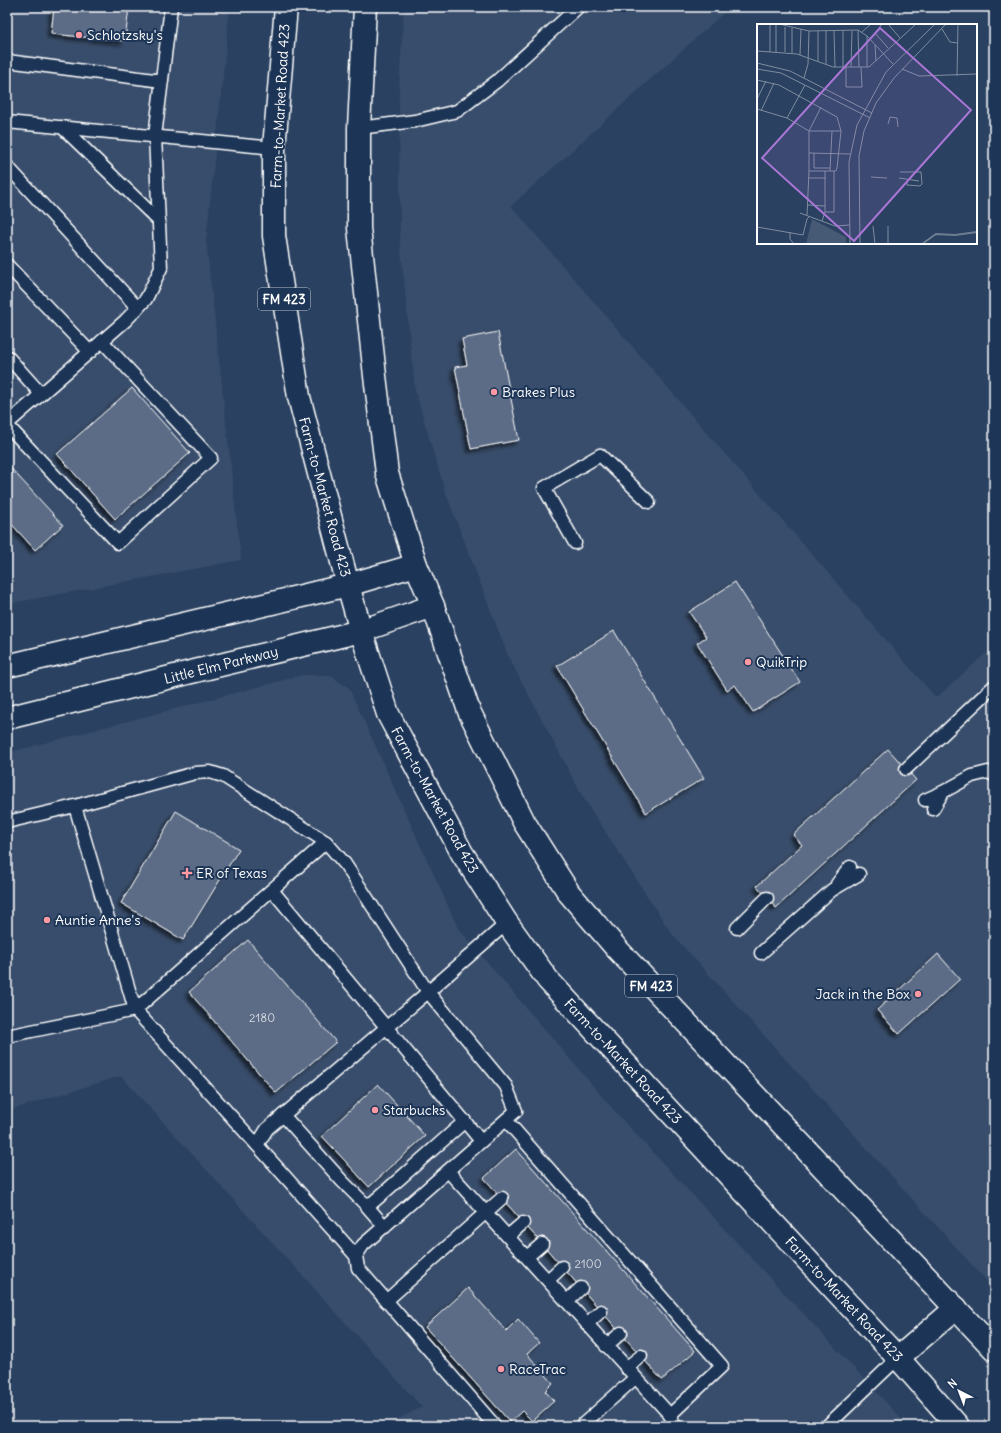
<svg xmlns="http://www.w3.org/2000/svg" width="1001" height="1433" font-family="Delius,sans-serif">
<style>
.built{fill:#394e6c}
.building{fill:#5b6c86;stroke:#fff;filter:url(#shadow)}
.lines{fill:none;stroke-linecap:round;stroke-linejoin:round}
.lane-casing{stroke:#fff;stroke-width:15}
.secondary-casing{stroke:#fff;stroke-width:25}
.primary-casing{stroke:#fff;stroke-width:25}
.lane{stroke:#1d3557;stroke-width:12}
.secondary{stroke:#1d3557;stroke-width:22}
.primary{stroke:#1d3557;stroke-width:22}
.poi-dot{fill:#ff9aa2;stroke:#1d3557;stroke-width:1.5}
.labels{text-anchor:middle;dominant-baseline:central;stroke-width:4;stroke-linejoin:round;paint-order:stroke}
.number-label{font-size:12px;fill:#d6dae1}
.shield{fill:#1d3557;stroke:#bbc2cd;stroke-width:1}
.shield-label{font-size:13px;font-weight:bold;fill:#fff}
.poi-label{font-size:14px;fill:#fff;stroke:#1d3557;text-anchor:start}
.street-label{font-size:14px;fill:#fff;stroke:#1d3557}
.inset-river{fill:none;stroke:#6d7d92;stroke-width:2}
.inset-road{fill:none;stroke:#7f8da0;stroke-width:1}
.view{fill:#a976d5;fill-opacity:0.15;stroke:#a976d5;stroke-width:2}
.inset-edge{fill:none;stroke:#fff;stroke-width:2}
</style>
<defs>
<filter id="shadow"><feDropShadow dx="-3.5" dy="3.5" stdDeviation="2" flood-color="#0009"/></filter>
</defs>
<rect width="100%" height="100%" fill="#2a4161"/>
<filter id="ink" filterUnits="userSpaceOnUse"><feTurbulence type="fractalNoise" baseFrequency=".025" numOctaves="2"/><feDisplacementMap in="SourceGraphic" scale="8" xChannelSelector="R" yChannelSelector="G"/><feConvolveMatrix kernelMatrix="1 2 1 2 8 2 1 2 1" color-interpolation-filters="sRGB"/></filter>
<g filter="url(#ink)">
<g class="built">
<polygon points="7,7 230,7 206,241 241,560 7,604"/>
<polygon points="404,7 730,7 511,206 936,698 994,646 994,1289 672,934 584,799 509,658 445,491 415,390 400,240 399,89"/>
<polygon points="303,675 331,676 349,688 458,928 617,1114 908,1426 384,1426 422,1407 121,1076 7,1111 7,753"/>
</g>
<g class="building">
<polygon points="54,7 129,7 125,41 51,34"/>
<polygon points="498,332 519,440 471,449 455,367 467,365 462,339"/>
<polygon points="132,388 190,453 115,519 57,454"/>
<polygon points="7,464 63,525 35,550 7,519"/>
<polygon points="735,582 800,682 753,712 735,685 727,690 697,643 706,637 689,612"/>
<polygon points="614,631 704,778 646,813 557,666"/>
<polygon points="888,749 916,780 776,908 757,886 802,845 793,835"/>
<polygon points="176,811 239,849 183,940 121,903"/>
<polygon points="248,940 336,1042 276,1093 189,992"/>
<polygon points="938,954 960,979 899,1034 877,1010"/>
<polygon points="378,1084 425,1136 369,1187 322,1136"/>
<polygon points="516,1149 695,1351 662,1380 484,1178"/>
<polygon points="468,1288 506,1331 518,1319 539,1343 527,1354 553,1383 545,1391 554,1401 532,1421 522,1411 510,1422 425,1327"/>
</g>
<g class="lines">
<defs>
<g id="lane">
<polyline points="7,61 162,81"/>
<polyline points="7,122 274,148"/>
<polyline points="62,127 159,221"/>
<polyline points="359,128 415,121 457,111 497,81 578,7"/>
<polyline points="7,166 134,304 137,309"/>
<polyline points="7,265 90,352"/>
<polyline points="7,356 41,394"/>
<polyline points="7,424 125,321 146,299 161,268 155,136 171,7"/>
<polyline points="7,425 118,543 211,458 102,341"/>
<polyline points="575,543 544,488 600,455 649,502"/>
<polyline points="906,769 994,686"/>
<polyline points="925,800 943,792"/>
<polyline points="75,806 135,1010 326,842"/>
<polyline points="933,809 943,792 972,776 988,772 994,775"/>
<polyline points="7,822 75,806 195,773 210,772 223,776 326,842 345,864 428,992 506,1086 516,1111 363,1245 356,1256 358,1268 495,1426"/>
<polyline points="837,884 850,867"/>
<polyline points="272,890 481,1141"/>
<polyline points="737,928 767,898"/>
<polyline points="761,953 832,890 859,874"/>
<polyline points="7,1036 135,1010 257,1145"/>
<polyline points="283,1115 342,1181 365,1204 372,1203 379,1197 465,1121"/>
<polyline points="506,1120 722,1366 670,1415"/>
<polyline points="448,1171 670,1415 675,1426"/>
<polyline points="365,1204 385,1227"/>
<polyline points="508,1236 523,1223"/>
<polyline points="356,1256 257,1145 267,1129 428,992 507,923"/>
<polyline points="527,1257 542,1244"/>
<polyline points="548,1280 562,1267"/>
<polyline points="386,1301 502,1198"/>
<polyline points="567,1301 581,1288"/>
<polyline points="587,1324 601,1311"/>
<polyline points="606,1346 621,1333"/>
<polyline points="626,1368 641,1356"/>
<polyline points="581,1426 635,1378"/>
<polyline points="827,1426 898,1358"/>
</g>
<g id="secondary">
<polyline points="7,666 348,585 416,565"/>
<polyline points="7,718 187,673 361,631 433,606"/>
</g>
<g id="primary">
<polyline points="286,7 274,148 274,236 299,397 348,585 361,631 388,714 462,853 507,923 548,980 898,1358 958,1426"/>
<polyline points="365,7 359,128 359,228 375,376 387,473 416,565 433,606 469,711 524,822 569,893 618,950 994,1349"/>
<polyline points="898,1358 956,1308"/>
</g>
</defs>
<use href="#lane" class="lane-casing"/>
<use href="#secondary" class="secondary-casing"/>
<use href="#primary" class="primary-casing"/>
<use href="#lane" class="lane"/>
<use href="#secondary" class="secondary"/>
<use href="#primary" class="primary"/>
</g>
</g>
<g class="poi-dot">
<circle cx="79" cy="35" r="4"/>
<circle cx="494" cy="392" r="4"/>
<circle cx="748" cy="662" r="4"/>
<path d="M185 867h4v4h4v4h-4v4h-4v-4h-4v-4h4z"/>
<circle cx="47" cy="920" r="4"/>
<circle cx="918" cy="994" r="4"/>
<circle cx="375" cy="1110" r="4"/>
<circle cx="501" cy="1369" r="4"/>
</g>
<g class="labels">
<g class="number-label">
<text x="262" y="1017">2180</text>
<text x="588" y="1263">2100</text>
</g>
<g class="shield">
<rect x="258" y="288" width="52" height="22" rx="3"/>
<rect x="625" y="975" width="52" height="22" rx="3"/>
</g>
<g class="shield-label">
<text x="284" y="299">FM 423</text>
<text x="651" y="986">FM 423</text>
</g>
<g class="poi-label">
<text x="87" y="35">Schlotzsky's</text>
<text x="502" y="392">Brakes Plus</text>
<text x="756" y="662">QuikTrip</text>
<text x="196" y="873">ER of Texas</text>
<text x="55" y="920">Auntie Anne's</text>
<text x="910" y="994" text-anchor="end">Jack in the Box</text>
<text x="383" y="1110">Starbucks</text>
<text x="509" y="1369">RaceTrac</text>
</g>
<g class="street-label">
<text transform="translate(280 106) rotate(-87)">Farm-to-Market Road 423</text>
<text transform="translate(325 497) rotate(75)">Farm-to-Market Road 423</text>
<text transform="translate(221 665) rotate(-14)">Little Elm Parkway</text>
<text transform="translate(435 800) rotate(61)">Farm-to-Market Road 423</text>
<text transform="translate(623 1061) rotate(47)">Farm-to-Market Road 423</text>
<text transform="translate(844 1299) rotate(47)">Farm-to-Market Road 423</text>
</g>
</g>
<g transform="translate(757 24)">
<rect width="220" height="220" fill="#2a4161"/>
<path d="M55,195L89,213V220H49Z" fill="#465975"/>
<path class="inset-river" d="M165,220L179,210L198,211L220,208"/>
<path class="inset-road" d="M22,0L52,7L101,6L110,12L136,40M125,0L118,9L131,24M131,0L143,14M185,5L193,18L200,19M101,6L102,43M77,7L78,43M105,8L114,0M110,12V43M118,21L119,37M0,27L40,30L76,43H112L159,0M13,28V0M19,28V0M28,28V3M35,29V4M43,31L44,5M61,37V7M0,39L33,47L115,89M69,40V7M86,43V7M89,43V63H105L104,43M94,43L95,7M0,45L24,49L113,94M145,45L162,52L220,50M200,52L201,0M47,54L51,40L52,7M0,56L22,61L80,93L84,107L80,144L79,147H52L50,191M0,75L9,57M64,83L52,107H84M0,85L30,94L48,61M4,87L17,59M30,94L52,107V129M131,100L133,93L140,94L141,103M57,129V144H73M52,147V129L93,130M73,147L75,107M143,148H164L165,160L163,162L150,161V157M114,153L130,154M51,154H69M142,154L162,157M51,181L68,182M68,188H77V147M43,189L78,202L93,201M65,197L68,188V147M116,202L118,220M0,203L46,211L50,195L53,192M33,208V215L37,220M93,220L92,138L100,101L129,48L178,0M103,220L102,132L107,107L119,79L137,54L189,0M131,220V202"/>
<path class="view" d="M123,4L214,86L97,217L5,134Z"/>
<rect width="220" height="220" class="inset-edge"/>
</g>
<rect width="1001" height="1433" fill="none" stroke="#1d3557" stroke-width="24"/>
<rect x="12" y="12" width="977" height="1409" fill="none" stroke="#fff" stroke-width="1.5" filter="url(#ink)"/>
<g transform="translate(959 1391) rotate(318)" stroke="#1d3557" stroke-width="3" paint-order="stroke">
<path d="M0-3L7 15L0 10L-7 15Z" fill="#ffffff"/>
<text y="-6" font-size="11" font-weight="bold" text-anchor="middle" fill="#ffffff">N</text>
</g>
</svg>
